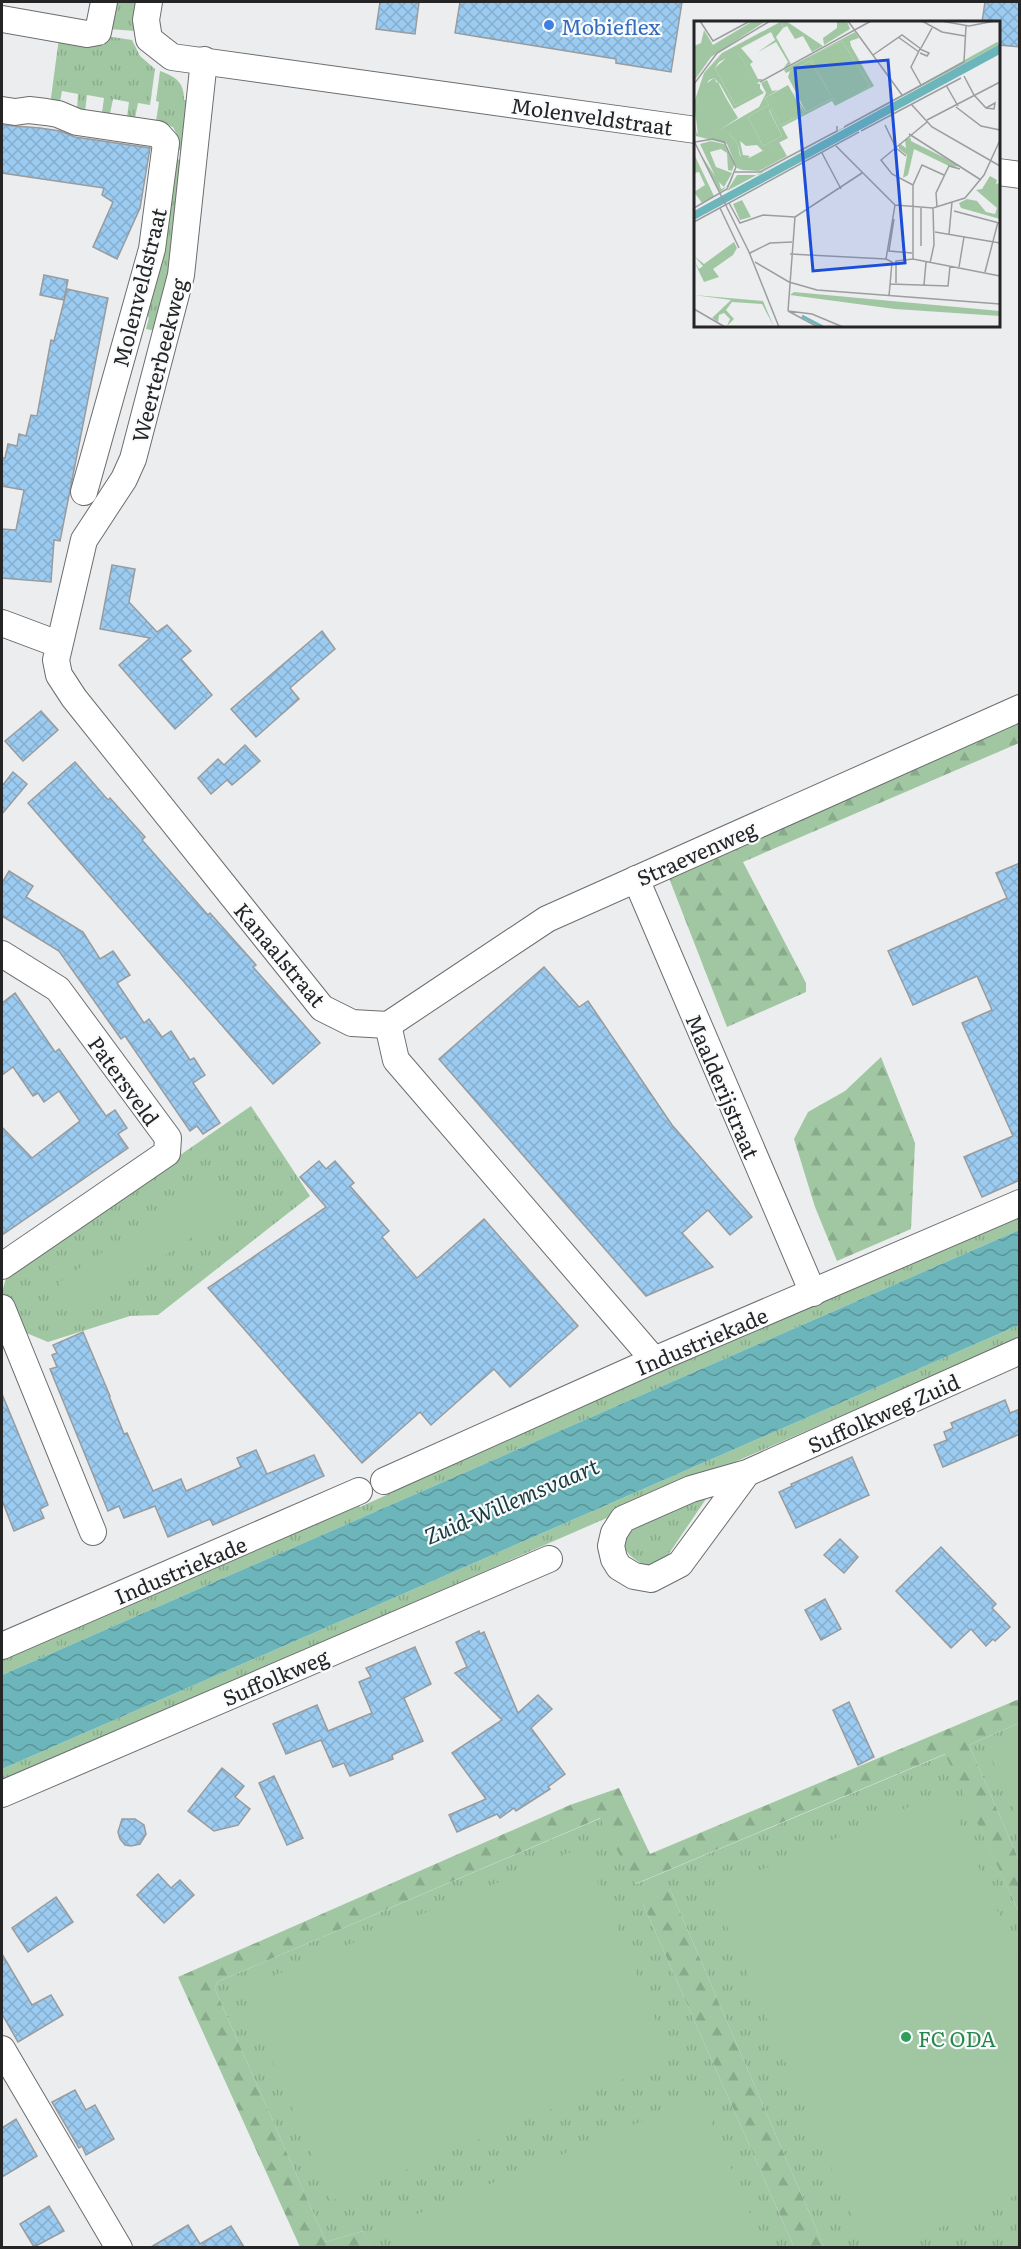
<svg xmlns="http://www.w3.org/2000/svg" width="1021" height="2249" font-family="Literata,serif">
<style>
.grass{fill:url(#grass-tufts)}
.forest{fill:url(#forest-firs)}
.pitch{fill:#a0c7a2}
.water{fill:url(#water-waves)}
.building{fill:url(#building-cross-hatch);stroke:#999b9c;stroke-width:1.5}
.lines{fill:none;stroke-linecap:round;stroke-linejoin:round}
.minor-casing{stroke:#6c6d6e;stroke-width:28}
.minor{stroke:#fff;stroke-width:26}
.shop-dot{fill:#3f7fe0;stroke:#f9fbfc;stroke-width:2}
.leisure-dot{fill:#2e9e5b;stroke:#f9fbfc;stroke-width:2}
.labels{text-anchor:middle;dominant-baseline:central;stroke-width:4.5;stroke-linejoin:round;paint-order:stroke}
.shop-label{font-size:21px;fill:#366cbe;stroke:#f9fbfc;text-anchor:start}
.street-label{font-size:21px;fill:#252526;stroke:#f9fbfc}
.leisure-label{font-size:21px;fill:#27864d;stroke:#f9fbfc;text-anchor:start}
.water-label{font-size:22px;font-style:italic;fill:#173b3e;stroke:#f9fbfc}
.inset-river{fill:none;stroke:#6cb6bb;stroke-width:3}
.inset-road{fill:none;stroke:#9c9d9f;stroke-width:1.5}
.view{fill:#1d4ed8;fill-opacity:0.15;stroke:#1d4ed8;stroke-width:3}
.inset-edge{fill:none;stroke:#252526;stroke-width:3}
</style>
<defs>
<pattern id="grass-tufts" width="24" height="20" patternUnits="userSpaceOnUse" patternTransform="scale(1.5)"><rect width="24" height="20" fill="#a0c7a2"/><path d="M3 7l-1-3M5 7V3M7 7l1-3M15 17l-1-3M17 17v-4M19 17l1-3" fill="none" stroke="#8aab8b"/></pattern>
<pattern id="forest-firs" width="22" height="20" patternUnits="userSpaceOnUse" patternTransform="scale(1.5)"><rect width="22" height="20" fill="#a0c7a2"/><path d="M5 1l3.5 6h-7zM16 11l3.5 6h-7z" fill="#8aab8b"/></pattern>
<pattern id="water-waves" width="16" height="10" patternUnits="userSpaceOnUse" patternTransform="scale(1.5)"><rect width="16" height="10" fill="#6cb6bb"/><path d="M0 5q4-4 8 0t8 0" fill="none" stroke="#599498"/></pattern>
<pattern id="building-cross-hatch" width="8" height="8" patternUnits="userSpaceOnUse" patternTransform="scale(1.5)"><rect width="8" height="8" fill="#9bcbf1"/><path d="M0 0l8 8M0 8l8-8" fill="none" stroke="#85aece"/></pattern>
</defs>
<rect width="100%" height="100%" fill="#ecedef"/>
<g class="grass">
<polygon points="112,2 138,2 136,31 108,29"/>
<polygon points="106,36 132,40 140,56 155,69 150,105 138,103 135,118 127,117 129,102 113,99 110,114 102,113 104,98 87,95 85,111 77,109 78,94 62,91 59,107 50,105 59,38 104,45"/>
<path d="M160,71C176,77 184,82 184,100H190L184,151L176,149L177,135L173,127L157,123L156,121L159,102L156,101Z"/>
<polygon points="174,159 183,160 170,271 156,331 146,329 149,318 142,309"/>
<polygon points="251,1106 310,1196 158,1315 130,1316 48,1342 24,1332 11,1311 2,1292 7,1275"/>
<polygon points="1019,1216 1019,1230 2,1675 2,1659 358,1503 360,1507 393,1492 392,1488"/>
<polygon points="1019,1325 1019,1338 2,1782 2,1769"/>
<path d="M710,1493L668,1555L659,1563L646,1566C626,1555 615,1545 635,1527Z"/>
<polygon points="1019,1723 1019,1860 969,1745"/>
<polygon points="946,1754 1019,1912 1019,2247 824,2247 670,1889 643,1904 794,2247 371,2248 363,2231 326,2242 215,1989 217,1982 601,1818 636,1884"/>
</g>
<g class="forest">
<polygon points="1019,721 1019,743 743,862 806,983 806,992 727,1027 667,873"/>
<polygon points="881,1057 915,1143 911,1229 837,1261 815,1207 794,1139 808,1112 845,1091"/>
<polygon points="1019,1699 1019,1723 969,1745 1019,1860 1019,1912 945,1754 635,1884 600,1818 217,1982 215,1989 326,2242 363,2231 371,2247 300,2247 178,1977 570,1805 619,1788 650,1854"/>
<polygon points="670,1889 824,2247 794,2247 643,1904 645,1898"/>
</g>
<g class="pitch">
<polygon points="211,1176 233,1210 77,1314 58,1283"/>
<polygon points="1019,1742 1019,1820 990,1755"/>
<polygon points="946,1791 1019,1961 1019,2194 894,2247 865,2247 712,1891"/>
<polygon points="583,1847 672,2059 331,2201 242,1989"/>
<polygon points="701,2097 764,2247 401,2247 391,2225"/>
</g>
<polygon class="water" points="1019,1230 1019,1325 2,1769 2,1675"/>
<g class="building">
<polygon points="380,2 419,2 415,34 376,29"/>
<polygon points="460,2 682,2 671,72 616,63 616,59 455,33"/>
<polygon points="985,2 1020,2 1020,47 999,45 999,22 982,22"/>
<polygon points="2,125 40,128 60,131 75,137 150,148 140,208 117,259 93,247 113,202 102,195 104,188 2,173"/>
<polygon points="44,275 68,280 64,300 40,295"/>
<polygon points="67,289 108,298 60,541 54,540 51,582 2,578 2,529 16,530 24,490 2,486 2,458 5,458 8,444 17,446 19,434 26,436 31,415 37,416 51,340 54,341"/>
<polygon points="112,565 135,569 129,602 157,632 167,625 191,651 181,659 212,695 175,729 119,665 150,638 100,629"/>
<polygon points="322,631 335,649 290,688 299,699 256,737 231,709"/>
<polygon points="41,711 58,730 23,761 5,741"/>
<polygon points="245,745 260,761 232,785 227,780 211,794 198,778 218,759 224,765"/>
<polygon points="75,762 108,800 110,798 145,837 142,840 208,915 210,913 256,965 253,967 320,1043 273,1084 28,803"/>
<polygon points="13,772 27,784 2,814 2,786"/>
<polygon points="1020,863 1020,1180 982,1197 964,1157 1013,1136 962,1023 992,1010 977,976 913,1005 888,951 1007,898 996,873"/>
<polygon points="9,871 33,886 26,897 83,932 100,959 113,951 130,975 117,983 144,1023 149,1019 162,1037 171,1031 190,1060 194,1058 205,1075 193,1083 220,1123 203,1134 197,1126 190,1131 125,1036 121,1039 59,951 2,916 2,883"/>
<polygon points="544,967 579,1007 588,1001 672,1125 752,1217 730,1235 708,1210 682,1233 713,1267 646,1296 439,1059"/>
<polygon points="15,993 55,1052 59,1049 106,1116 115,1110 127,1128 118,1134 128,1148 2,1235 2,1127 32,1158 80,1121 59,1091 44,1102 38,1093 33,1096 13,1067 2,1075 2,1003"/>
<polygon points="319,1161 326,1169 335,1161 354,1183 350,1186 389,1231 382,1237 417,1278 484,1219 578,1326 510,1387 494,1369 431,1425 420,1412 362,1463 208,1288 326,1207 300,1177"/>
<polygon points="83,1332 110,1396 109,1396 124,1434 127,1433 153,1491 181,1479 186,1491 241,1467 237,1458 256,1450 267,1474 314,1455 324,1476 213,1525 210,1519 168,1537 155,1506 124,1518 119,1506 108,1511 50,1369 57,1367 52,1355 57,1353 53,1345"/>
<polygon points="2,1394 48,1505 40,1509 44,1518 14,1531 2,1500"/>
<polygon points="1005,1400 1010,1413 1020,1409 1020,1434 943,1467 934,1445 947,1440 944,1432 953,1428 951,1423"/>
<polygon points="852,1457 869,1495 796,1528 779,1492 792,1486 791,1484"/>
<polygon points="840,1539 858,1557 844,1573 824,1555"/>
<polygon points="941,1547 996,1604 992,1608 1010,1627 995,1641 993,1639 986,1646 971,1629 951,1648 896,1591"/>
<polygon points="825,1599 841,1629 821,1640 805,1610"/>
<polygon points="479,1631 480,1634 484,1632 518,1713 538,1695 552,1709 531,1728 565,1774 548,1787 550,1789 516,1811 514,1808 500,1818 497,1814 457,1832 449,1815 486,1799 452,1753 502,1720 455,1673 467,1667 456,1642"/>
<polygon points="415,1647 431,1684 404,1698 423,1741 392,1755 393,1759 350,1776 344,1763 333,1767 321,1740 286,1754 273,1724 317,1705 328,1731 372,1713 359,1682 371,1677 366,1668"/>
<polygon points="849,1702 874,1757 858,1765 833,1710"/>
<polygon points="222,1768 244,1786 235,1797 250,1809 238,1825 214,1831 188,1811"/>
<polygon points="274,1776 303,1838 287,1845 259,1783"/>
<polygon points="122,1819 135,1819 144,1825 146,1834 140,1844 131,1846 125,1845 120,1839 118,1832"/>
<polygon points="158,1874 171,1888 180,1880 194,1895 164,1923 137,1895"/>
<polygon points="56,1897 73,1922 28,1952 12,1928"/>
<polygon points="2,1954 32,2005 51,1995 63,2015 18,2042 2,2014"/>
<polygon points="75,2090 86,2110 95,2105 114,2139 86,2155 82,2146 79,2148 52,2102"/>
<polygon points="16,2119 37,2156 2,2177 2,2128"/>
<polygon points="49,2206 64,2231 34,2247 20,2224"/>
<polygon points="188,2225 200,2244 231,2226 244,2247 151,2247"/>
</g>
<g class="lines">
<defs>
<g id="minor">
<polyline points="149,2 146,20 149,39 172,57 696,130"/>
<polyline points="2,19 87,34 98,32 104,2"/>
<polyline points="204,60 181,275 133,459 124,479 84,540 56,660 59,675 74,698 322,1008 352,1023 388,1025"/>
<polyline points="2,110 15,112 29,110 46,112 58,114 77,122 158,134 166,143 152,249 84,492"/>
<polyline points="998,172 1020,175"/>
<polyline points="2,623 58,644"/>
<polyline points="636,879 813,1293"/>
<polyline points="2,954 58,989 168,1138 167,1153 2,1266"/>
<polyline points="388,1025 547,919 1020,708"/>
<polyline points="388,1025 396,1060 654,1360"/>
<polyline points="2,1308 93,1532"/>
<polyline points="747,1473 680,1564 651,1579 634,1576 619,1567 614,1559 611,1546 614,1533 623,1519 691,1489 747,1473 1020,1351"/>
<polyline points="384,1481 654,1360 1020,1203"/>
<polyline points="2,1646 359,1491"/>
<polyline points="2,1794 549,1559"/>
<polyline points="2,2049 119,2248"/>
</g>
</defs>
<use href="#minor" class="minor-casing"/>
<use href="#minor" class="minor"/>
</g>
<circle class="shop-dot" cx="549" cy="25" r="6"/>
<circle class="leisure-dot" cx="906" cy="2037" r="6"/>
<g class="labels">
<g class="shop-label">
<text x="561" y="25">Mobieflex</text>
</g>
<g class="street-label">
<text transform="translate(592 115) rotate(8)">Molenveldstraat</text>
<text transform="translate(138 287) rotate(-76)">Molenveldstraat</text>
<text transform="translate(158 360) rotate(-76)">Weerterbeekweg</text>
<text transform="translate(696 852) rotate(-24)">Straevenweg</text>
<text transform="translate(281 954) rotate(50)">Kanaalstraat</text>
<text transform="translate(125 1080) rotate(54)">Patersveld</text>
<text transform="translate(724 1086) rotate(67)">Maalderijstraat</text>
<text transform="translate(701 1340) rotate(-23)">Industriekade</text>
<text transform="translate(883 1412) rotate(-24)">Suffolkweg Zuid</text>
<text transform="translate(180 1569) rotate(-23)">Industriekade</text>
<text transform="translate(275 1676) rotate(-23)">Suffolkweg</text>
</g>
<g class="leisure-label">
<text x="918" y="2037">FC ODA</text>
</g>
<g class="water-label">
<text transform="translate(511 1500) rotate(-23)">Zuid-Willemsvaart</text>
</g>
</g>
<g transform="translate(694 21)">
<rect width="306" height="306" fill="#ecedef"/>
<path d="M72,0L17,36L0,60V25L7,22L10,9L19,24L57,1ZM88,0H92L129,25L118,31L109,15L101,18L93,5L89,7ZM143,0H153L156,8L130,24L129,17L143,7ZM148,20L176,65L143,83L139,77L112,91L94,56L96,50L116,40L138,76L116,35ZM303,21L306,23L33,170L43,154H64ZM39,31H44L62,62L66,63V70L41,84L21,47ZM20,57L44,97L21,112H35L44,124L46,135L55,137L85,121L93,135L65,150L48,149L43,147L33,123L2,115L0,100L3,113L6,111L3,78L9,65ZM94,64L110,92L87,104L78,87L75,89L88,115L69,125L54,96L75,84L71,77ZM17,120L30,123L41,142L38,150L34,149L33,132L27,128L16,131L22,146L38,152L30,166L25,161L27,168L32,166L40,154L36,163L26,171L6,132L21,155L6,123ZM0,133L20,175L8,182L0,171L11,164L5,151L0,152ZM296,155L303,159L302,163L306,162V198L267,187L265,182L273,178L283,180L292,191L301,193L303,187L282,169L288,168ZM48,179L57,196L46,199L39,183ZM40,221L43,227L39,234L19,248L25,256L10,261L0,240L5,248L9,245L0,235L10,243Z" fill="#a0c7a2"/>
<path d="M88,0L89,7L82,16L97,43L89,48L94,41L82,21L64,31L81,19L77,11L47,27L59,41L56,43L64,58H69L62,63L44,31L25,41L21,47L41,84L65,70L63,64L70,72L40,88L26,63L20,57L15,59L3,78L8,115L4,114L0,82L10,52L28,32ZM161,11L165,17L156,20L157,25L180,65L141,85L138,80L88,106L94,117L69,130L63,124L52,125L46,120L49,134L56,135L53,138L47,136L44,124L35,112H20L65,86L72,72L67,62L73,59L78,70L84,69L71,77L75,84L54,96L69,125L88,115L75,88L78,87L87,104L110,92L98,69L112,91L139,77L143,82L176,65L148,20L118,34ZM116,35L138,75V76L116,40L92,52L90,49ZM217,117V120L267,145L257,146L220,128L214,154L209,157L213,134L205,128V122L212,127L211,118ZM100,271L306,290V295L201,288L96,274ZM0,274L69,280L80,306L68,283L38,281L32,289L40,298L33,305L36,298L30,292L25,294L24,301L18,297L37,279Z" fill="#a0c7a2"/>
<path d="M150,27L158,44L132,58L123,41ZM45,36L64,69L41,81L23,48ZM115,45L132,77L112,88L95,56ZM164,46L174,64L144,80L134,61ZM24,61L40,94L7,110L3,87L8,69ZM94,65L108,91L87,103L73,77ZM72,87L86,114L69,123L55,96Z" fill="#a0c7a2"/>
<path d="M306,23V33L0,199V190Z" fill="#6cb6bb"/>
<path class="inset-river" d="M108,295L129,306"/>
<path class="inset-road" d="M6,0L19,20L56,0M154,0L208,74M228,0L248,11L271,15M247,0L275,5L301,0M204,16L225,31M227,27L238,7M226,32L233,35L235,32L226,28L217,46L227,64M179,34L208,14L227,28M270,55L280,74L292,87L300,88L301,82L292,87M66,61L177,0M0,63L23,32L76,0M252,64L264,85M217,83L238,106L306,145M262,86L287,105L306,109M233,99L306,61M191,104L202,127L212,135M150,106L270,41L272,5M167,110L267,57M215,113L287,159M0,120L55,231L85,306M142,125L201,184M128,132L147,168M40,151H66L143,110V105M219,164L198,153L187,139L233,101M35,182L46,202L69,194L101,196M201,184L239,187L271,177L290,154L306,119M243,186L242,172L255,145L266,148M0,187L33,168L42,146L30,121L19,118L1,121M26,187L45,227M260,190L305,202M200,198L195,230L218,232M0,201L165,111M241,211L306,222M255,213L258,181M227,225V187M56,232L76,222L98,221M96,233L192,238M192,238L201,184M192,238L198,241L195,275M219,238V164L228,144L250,154M61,241L95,261L123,269L306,283M236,242L240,224L239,187M265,246L270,216M291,251L304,201M202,262V240L219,238L306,255M196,263L254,265L256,245M230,264L232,241M0,288L31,306M94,290L101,196L168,152M94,290L118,293L149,306M94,290L124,306"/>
<path class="view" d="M194,39L211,242L119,250L101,47Z"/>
<rect width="306" height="306" class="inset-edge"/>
</g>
<rect width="1021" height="2249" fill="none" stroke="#252526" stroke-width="6"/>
</svg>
